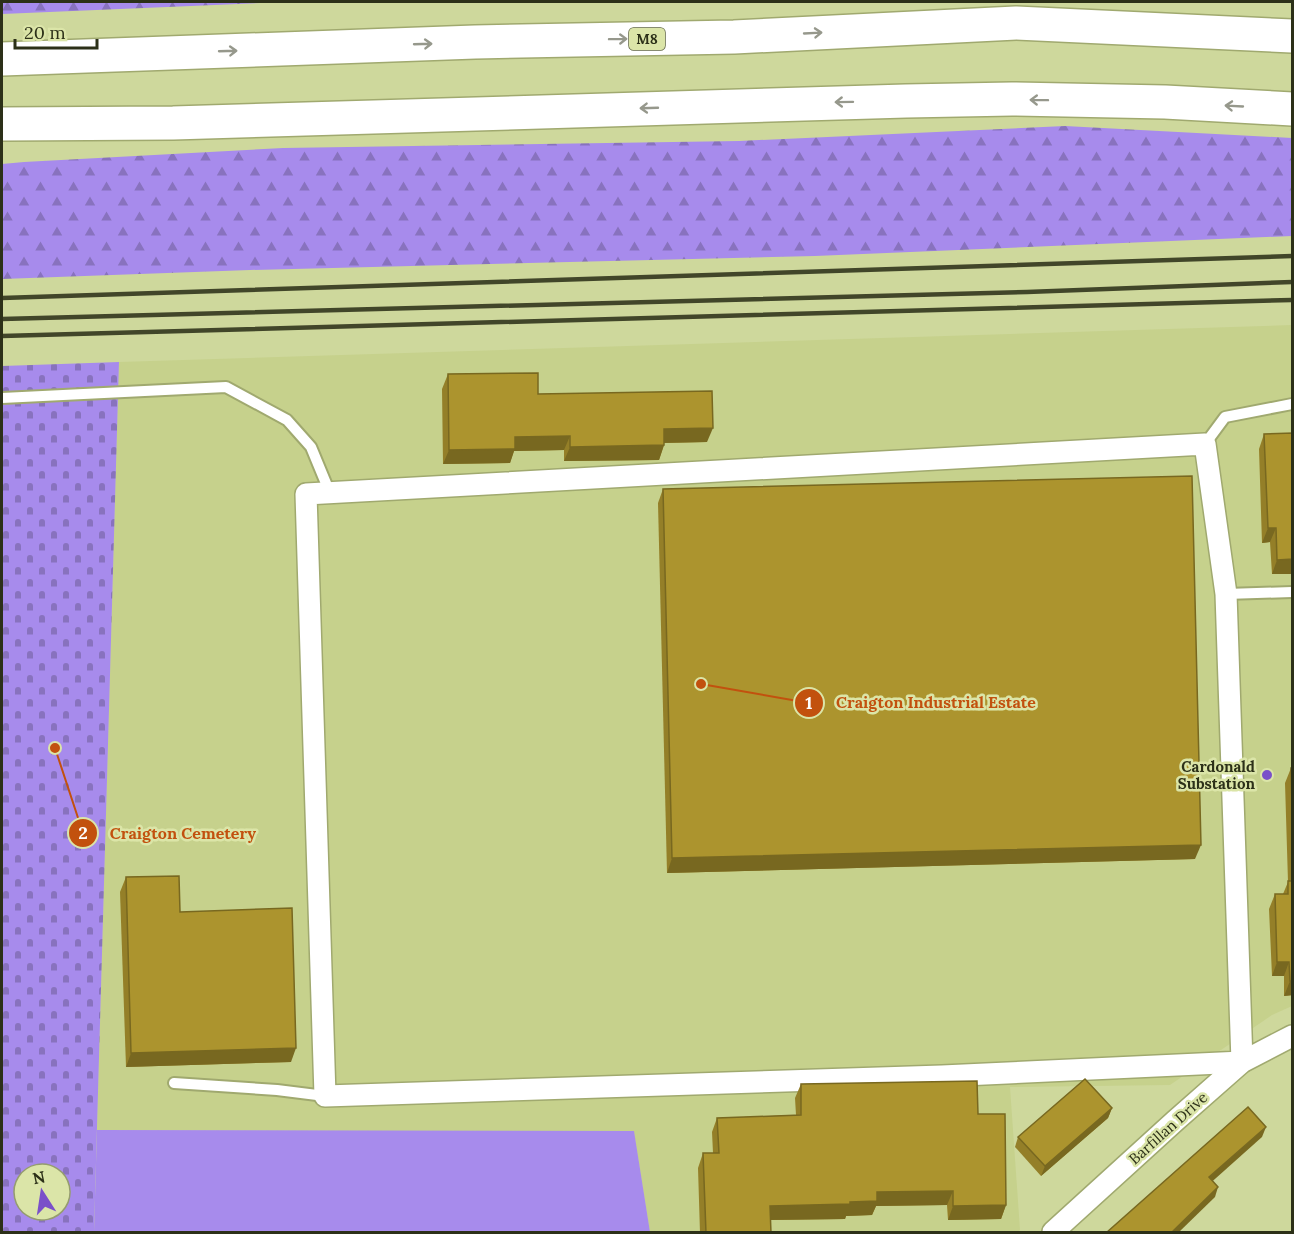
<svg xmlns="http://www.w3.org/2000/svg" width="1294" height="1234" font-family="Lora,serif">
<style>
.built{fill:#c6d18c}
.forest{fill:url(#forest-firs)}
.cemetery{fill:url(#cemetery-stones);fill-rule:evenodd}
.green{fill:#a78bec}
.lines{fill:none;stroke-linecap:round;stroke-linejoin:round}
.lane-casing{stroke:#a0a96f;stroke-width:14}
.street-casing{stroke:#a0a96f;stroke-width:24}
.highway-casing{stroke:#a0a96f;stroke-width:36}
.lane{stroke:#fff;stroke-width:10}
.street{stroke:#fff;stroke-width:21}
.highway{stroke:#fff;stroke-width:33}
.rail{stroke:#414629;stroke-width:4.5}
.wall{fill:#947f28}
.shaded-wall{fill:#786820}
.building{fill:#ac942e;stroke:#786820;stroke-width:1.5}
.oneway{stroke:#96988c}
.poi-dot{fill:#7a50c9;stroke:#dbe5a8;stroke-width:2}
.labels{text-anchor:middle;dominant-baseline:central;stroke-width:5;stroke-linejoin:round;paint-order:stroke}
.shield{fill:#dbe5a8;stroke:#606643;stroke-width:1.5}
.shield-label{font-size:14px;font-weight:bold;fill:#2c3018}
.poi-label{font-size:15px;font-weight:bold;fill:#2c3018;stroke:#dbe5a8;text-anchor:end}
.street-label{font-size:15px;fill:#2c3018;stroke:#dbe5a8}
.leader{fill:none;stroke:#c2510e;stroke-width:2}
.callout-dot{fill:#c2510e;stroke:#dbe5a8;stroke-width:2}
.mark-label{font-size:18px;text-anchor:middle;font-weight:bold;fill:#fff}
.callout-label{font-size:16px;text-anchor:middle;font-weight:bold;fill:#c2510e;stroke:#dbe5a8;stroke-width:5;stroke-linejoin:round;paint-order:stroke}
</style>
<defs>
<pattern id="forest-firs" width="22" height="20" patternUnits="userSpaceOnUse" patternTransform="scale(1.5)"><rect width="22" height="20" fill="#a78bec"/><path d="M5 1l3.5 6h-7zM16 11l3.5 6h-7z" fill="#8872be"/></pattern>
<pattern id="cemetery-stones" width="16" height="16" patternUnits="userSpaceOnUse" patternTransform="scale(1.5)"><rect width="16" height="16" fill="#a78bec"/><path d="M2 7V4a2 2 0 0 1 4 0v3zM10 15v-3a2 2 0 0 1 4 0v3z" fill="#8872be"/></pattern>
</defs>
<rect width="100%" height="100%" fill="#ced89c"/>
<polygon class="built" points="1292,325 1292,1006 1272,1015 1170,1085 1010,1087 1020,1230 1018,1232 650,1232 634,1132 97,1130 119,362"/>
<g class="forest">
<polygon points="2,2 286,2 2,14"/>
<polygon points="1065,126 1292,138 1292,236 815,256 250,270 2,279 2,164 24,162 283,148 739,141"/>
</g>
<path class="cemetery" d="M119,362L94,1232H2V366ZM24,1174H60V1210H24Z"/>
<polygon class="green" points="97,1130 634,1131 650,1232 94,1232"/>
<g class="lines">
<defs>
<g id="lane">
<polyline points="2,398 226,387 287,420 311,447 330,493"/>
<polyline points="1205,444 1225,417 1292,404"/>
<polyline points="1226,594 1292,592"/>
<polyline points="174,1083 277,1090 325,1096"/>
</g>
<g id="street">
<polygon points="1205,444 1226,594 1242,1062 942,1076 325,1096 306,494"/>
<polyline points="1053,1232 1175,1121 1242,1062 1292,1036"/>
</g>
<g id="highway">
<polyline points="2,59 475,42 734,37 1016,23 1292,36"/>
<polyline points="2,124 173,123 906,101 1012,99 1165,102 1292,109"/>
</g>
</defs>
<use href="#lane" class="lane-casing"/>
<use href="#street" class="street-casing"/>
<use href="#highway" class="highway-casing"/>
<use href="#lane" class="lane"/>
<use href="#street" class="street"/>
<use href="#highway" class="highway"/>
<g class="rail">
<polyline points="2,298 1292,256"/>
<polyline points="2,319 1027,292 1292,282"/>
<polyline points="2,336 1292,300"/>
</g>
</g>
<g class="wall">
<polygon points="448,374 538,394 707,442 664,443 664,445 659,460 564,461 564,450 514,451 510,463 443,464 442,389"/>
<polygon points="1293,433 1293,574 1272,574 1270,542 1262,543 1259,449 1264,434"/>
<polygon points="663,489 1195,859 667,873 658,503"/>
<polygon points="1291,768 1293,768 1293,995 1284,996 1284,976 1272,976 1269,909 1275,894 1283,894 1288,882 1285,783"/>
<polygon points="126,877 180,912 291,1062 126,1067 120,892"/>
<polygon points="801,1084 978,1114 1006,1205 1001,1219 948,1220 947,1205 876,1206 872,1215 846,1216 845,1219 771,1220 771,1233 700,1233 698,1168 703,1153 713,1153 712,1132 717,1118 796,1115 795,1098"/>
<polygon points="1112,1108 1108,1118 1041,1176 1015,1147 1018,1137"/>
</g>
<g class="shaded-wall">
<polygon points="713,428 707,442 658,443 664,429"/>
<polygon points="570,436 564,450 514,451 510,463 443,464 449,450 515,437"/>
<polygon points="664,445 659,460 564,461 570,447"/>
<polygon points="1268,528 1276,528 1270,542 1262,543"/>
<polygon points="1293,559 1293,574 1272,574 1277,560"/>
<polygon points="1201,845 1195,859 667,873 672,858"/>
<polygon points="1277,962 1289,962 1284,976 1272,976"/>
<polygon points="1290,981 1293,981 1293,995 1284,996"/>
<polygon points="296,1048 291,1062 126,1067 131,1053"/>
<polygon points="1112,1108 1108,1118 1041,1176 1045,1166"/>
<polygon points="1266,1127 1262,1137 1206,1187 1209,1177"/>
<polygon points="1218,1187 1215,1197 1178,1233 1171,1233"/>
<polygon points="953,1191 947,1205 876,1206 872,1215 846,1216 845,1219 765,1220 770,1206 850,1202 877,1192"/>
<polygon points="1006,1205 1001,1219 948,1220 953,1206"/>
</g>
<g class="building">
<polygon points="538,373 538,394 712,391 713,428 664,429 664,445 570,447 570,436 515,437 515,449 449,450 448,374"/>
<polygon points="1293,433 1293,559 1277,560 1276,528 1268,528 1264,434"/>
<polygon points="1192,476 1201,845 672,858 663,489"/>
<polygon points="1291,768 1293,768 1293,843"/>
<polygon points="179,876 180,912 292,908 296,1048 131,1053 126,877"/>
<polygon points="1288,881 1293,881 1293,981 1290,981 1289,962 1277,962 1275,894 1288,894"/>
<polygon points="1085,1079 1112,1108 1045,1166 1018,1137"/>
<polygon points="977,1081 978,1114 1005,1114 1006,1205 953,1206 953,1191 877,1192 877,1201 850,1202 850,1204 770,1206 771,1233 706,1233 703,1153 719,1153 717,1118 801,1115 801,1084"/>
<polygon points="1248,1107 1266,1127 1209,1177 1218,1187 1171,1233 1106,1233"/>
</g>
<defs><path id="oneway-shaft" d="M-6 0H5M1.5-3L5.5 0L1.5 3" fill="none" stroke-width="1.6" stroke-linecap="round" stroke-linejoin="round" transform="scale(1.5)"/></defs>
<g class="oneway">
<use href="#oneway-shaft" transform="translate(813 33) rotate(-3)"/>
<use href="#oneway-shaft" transform="translate(618 39) rotate(-1)"/>
<use href="#oneway-shaft" transform="translate(423 44) rotate(-2)"/>
<use href="#oneway-shaft" transform="translate(228 51) rotate(-2)"/>
<use href="#oneway-shaft" transform="translate(1039 100) rotate(-179)"/>
<use href="#oneway-shaft" transform="translate(844 102) rotate(179)"/>
<use href="#oneway-shaft" transform="translate(1234 106) rotate(-177)"/>
<use href="#oneway-shaft" transform="translate(649 108) rotate(178)"/>
</g>
<circle class="poi-dot" cx="1267" cy="775" r="6"/>
<g class="labels">
<rect class="shield" x="629" y="28" width="36" height="22" rx="4.5"/>
<g class="shield-label">
<text x="647" y="39">M8</text>
</g>
<g class="poi-label">
<text x="1255" y="766">Cardonald<tspan x="1255" dy="17">Substation</tspan></text>
</g>
<g class="street-label">
<text transform="translate(1168 1128) rotate(-42)">Barfillan Drive</text>
</g>
</g>
<path class="leader" d="M701 684L809 703M55 748L83 833"/>
<g class="callout-dot">
<circle cx="701" cy="684" r="6"/>
<circle cx="55" cy="748" r="6"/>
<circle cx="809" cy="703" r="15"/>
<circle cx="83" cy="833" r="15"/>
</g>
<g class="mark-label">
<text x="809" y="709">1</text>
<text x="83" y="839">2</text>
</g>
<g class="callout-label">
<text x="936" y="708">Craigton Industrial Estate</text>
<text x="183" y="839">Craigton Cemetery</text>
</g>
<rect width="1294" height="1234" fill="none" stroke="#2c3018" stroke-width="6"/>
<g transform="translate(42 1192) rotate(348)"><circle r="28" fill="#dbe5a8" stroke="#959d6e" stroke-width="1.5"/>
<path d="M0-4.5L10 22L0 15L-10 22Z" fill="#7a50c9"/>
<text y="-9" font-size="16" font-weight="bold" text-anchor="middle" fill="#2c3018">N</text>
</g>
<path d="M15 39v9h82v-9" fill="none" stroke="#2c3018" stroke-width="3"/>
<text x="24" y="39" font-size="18" fill="#2c3018" stroke="#dbe5a8" stroke-width="4.5" paint-order="stroke">20 m</text>
</svg>
